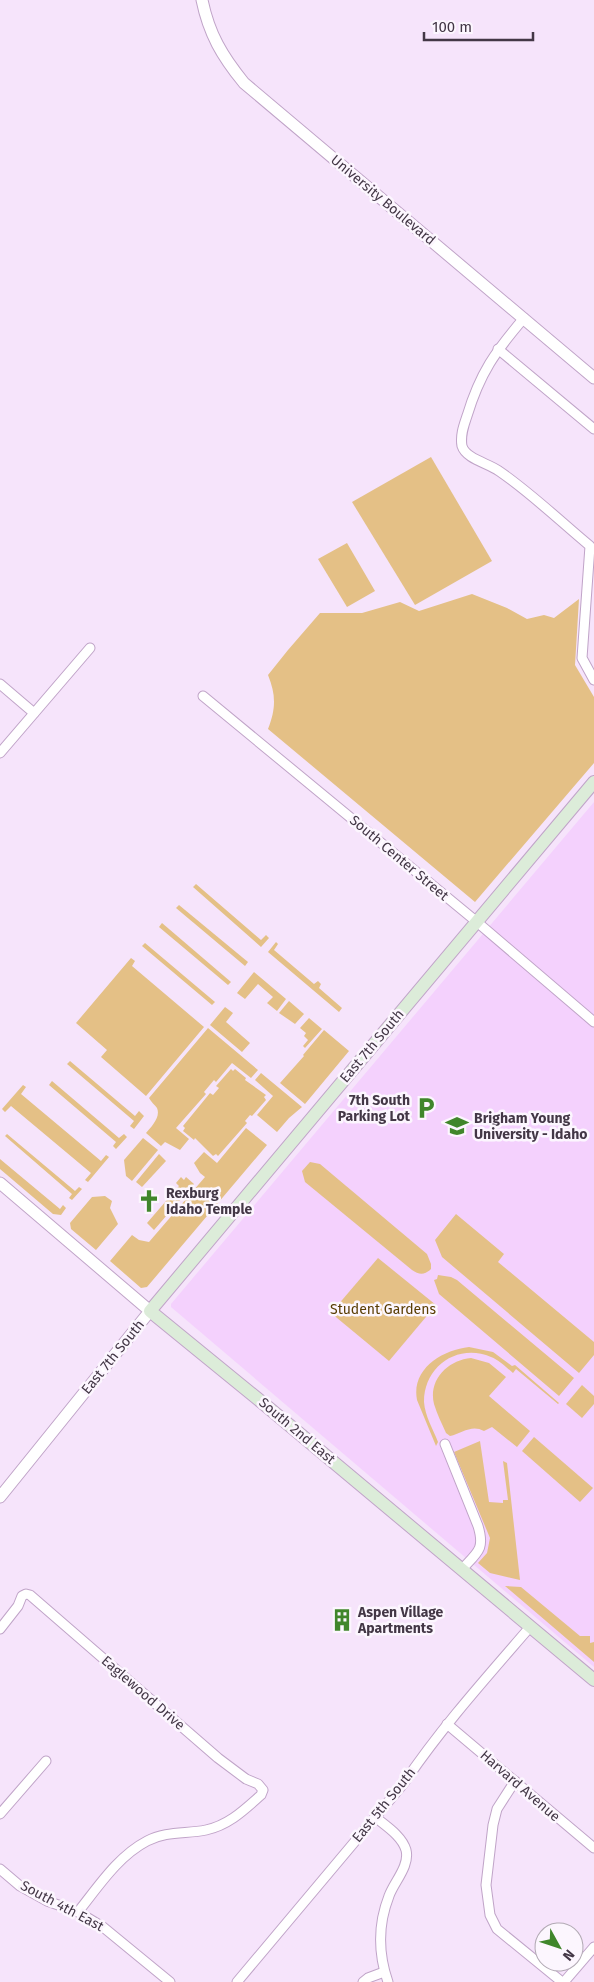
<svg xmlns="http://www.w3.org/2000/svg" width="594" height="1982" font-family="'Fira Sans',sans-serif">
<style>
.built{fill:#f4d1fd}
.green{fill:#e4c086}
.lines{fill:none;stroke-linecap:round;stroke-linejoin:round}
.minor-casing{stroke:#c0a4c8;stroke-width:11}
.tertiary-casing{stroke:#c0a4c8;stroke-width:13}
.secondary-casing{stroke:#c0a4c8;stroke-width:14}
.minor{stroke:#fff;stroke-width:9}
.tertiary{stroke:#fff;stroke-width:11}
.secondary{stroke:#dcecd9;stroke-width:12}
.labels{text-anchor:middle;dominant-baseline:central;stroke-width:5;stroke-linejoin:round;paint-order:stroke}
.street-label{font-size:14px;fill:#433746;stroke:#fcf6fe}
.poi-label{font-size:14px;font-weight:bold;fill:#433746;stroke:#fcf6fe;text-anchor:start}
.park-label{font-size:14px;fill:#593d03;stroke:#fcf6fe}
</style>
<rect width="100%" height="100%" fill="#f6e4fb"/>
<polygon class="built" points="594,802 594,1667 171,1307 171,1304"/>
<g class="green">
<polygon points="431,457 492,561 415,605 352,502"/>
<polygon points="347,543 375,591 347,607 318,559"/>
<path d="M472,594L507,608L527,619L544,615L554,618L579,599L575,665L594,697V763L475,902L268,729C276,708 276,695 268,675L288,650L320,613H362L400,602L419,611Z"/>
<polygon points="196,884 261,940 266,935 269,938 261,947 193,887"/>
<polygon points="179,905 248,962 245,966 176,908"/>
<polygon points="162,923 231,982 228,985 159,927"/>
<polygon points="276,942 278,944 274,950 314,984 318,981 321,984 319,988 342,1008 339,1012 268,952"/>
<polygon points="145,943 215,1002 212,1005 142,946"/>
<polygon points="131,958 135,961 132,966 204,1027 146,1096 101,1057 107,1050 76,1023"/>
<polygon points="254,972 286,999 277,1011 267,1003 273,997 258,984 245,999 237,993"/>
<polygon points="289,1001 304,1014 295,1024 279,1013"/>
<polygon points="225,1007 233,1013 226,1022 250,1043 242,1052 210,1025"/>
<polygon points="309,1018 322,1029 305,1048 303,1046 308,1040 304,1036 306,1033 300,1028"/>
<path d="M208,1028L258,1070L251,1078L232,1063L216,1082L214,1080L204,1092L206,1094L176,1128L189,1139L180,1150L165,1142L161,1146L146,1133C151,1127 161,1117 157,1108C155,1105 151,1102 149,1098Z"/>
<polygon points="324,1030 349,1051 305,1104 280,1083 304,1056 303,1055"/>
<polygon points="70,1061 135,1116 139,1111 144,1116 134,1129 130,1126 134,1121 67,1064"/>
<polygon points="231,1069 233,1071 235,1069 246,1078 245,1080 266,1095 264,1097 266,1100 252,1116 250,1115 245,1121 247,1123 218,1156 216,1154 213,1156 195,1138 194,1140 183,1131 185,1128 183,1126 210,1093 213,1095 219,1088 216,1086"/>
<polygon points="261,1073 302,1107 289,1118 277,1132 257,1115 273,1096 255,1080"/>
<polygon points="52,1081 119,1138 124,1134 127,1137 116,1149 113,1146 116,1142 49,1085"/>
<polygon points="23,1085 26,1087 21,1094 101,1161 106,1155 109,1157 88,1182 85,1180 91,1173 11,1106 5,1112 2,1109"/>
<polygon points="246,1128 267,1145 147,1287 141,1288 110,1261 132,1235 139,1240 149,1242 205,1177 200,1173 194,1163 204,1152 217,1163"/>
<polygon points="7,1134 75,1191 79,1187 82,1189 72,1200 69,1198 72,1194 5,1136"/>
<polygon points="143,1138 158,1150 132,1181 126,1176 124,1160"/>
<polygon points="159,1154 166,1161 142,1187 136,1182"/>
<polygon points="0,1159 60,1209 63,1205 66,1208 61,1215 53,1214 0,1169"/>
<path d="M310,1162L320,1164L427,1254L431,1264V1269C425,1275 419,1275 412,1270L305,1182L302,1171Z"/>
<polygon points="181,1177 184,1180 186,1177 194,1184 154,1230 147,1223 179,1186 176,1183"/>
<polygon points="105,1196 112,1201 110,1208 118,1224 96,1250 71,1229 70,1223 92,1197"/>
<polygon points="456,1214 504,1254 498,1262 594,1342 594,1355 579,1373 442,1257 435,1240"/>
<polygon points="378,1258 436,1305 389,1361 331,1313"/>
<polygon points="438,1275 451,1277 457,1280 574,1378 559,1396 439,1294 434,1280 437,1279"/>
<path d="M469,1347L493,1352L512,1366L515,1365L559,1403L558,1404L516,1369L513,1373C506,1367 499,1360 491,1357C458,1343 424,1366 424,1402C425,1416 433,1429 438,1442L436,1446L417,1400C411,1369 442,1350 469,1347Z"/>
<path d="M471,1358L489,1363L506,1377L489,1396L530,1431L517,1447L492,1427L484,1431C472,1424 462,1433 450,1436L446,1433C442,1424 437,1414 434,1404C428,1380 448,1360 471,1358Z"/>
<polygon points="582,1385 594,1396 594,1404 582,1418 566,1404"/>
<polygon points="534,1437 593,1488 580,1502 522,1451"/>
<polygon points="480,1441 489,1502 503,1503 503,1500 508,1500 503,1461 507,1463 520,1580 490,1573 478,1563 487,1553 490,1538 454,1452"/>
<polygon points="505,1586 521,1587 580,1636 590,1636 590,1643 594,1642 594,1662"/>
</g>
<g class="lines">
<defs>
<g id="minor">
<path d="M524,318C495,352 480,373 467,416C464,425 460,435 462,446C466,459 488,463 499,471C531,493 560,521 590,546L582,658L594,680"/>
<polyline points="498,349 594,429"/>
<polyline points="0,684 34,713"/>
<polyline points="203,696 477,922 594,1022"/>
<polyline points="0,753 90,648"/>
<path d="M445,1444L478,1526C485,1549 478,1552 462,1569"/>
<path d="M0,1629L18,1606L22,1596L26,1594L30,1595L218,1758L246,1779L258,1784L263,1790L261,1795C244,1810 229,1825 206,1830C186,1834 166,1831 147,1841C118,1856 98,1887 78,1912"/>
<polyline points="447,1724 594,1848"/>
<polyline points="515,1781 497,1809 493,1825 486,1885 490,1915 497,1929 562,1982"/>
<polyline points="0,1814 46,1761"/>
<path d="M375,1817C386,1826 402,1836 406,1850C410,1866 394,1882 389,1896C378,1924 378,1953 388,1982"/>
<polyline points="0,1869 20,1886 47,1901 78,1912 103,1927 170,1982"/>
<path d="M237,1982L404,1783C441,1728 486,1678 530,1627"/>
<polyline points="363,1982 368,1978 384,1972"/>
<polyline points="564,1982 594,1947"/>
</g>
<g id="tertiary">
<path d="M202,0C209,34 222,56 244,83L594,378"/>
<polyline points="0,1183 150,1311 0,1497"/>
</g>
<polyline id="secondary" points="594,782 150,1311 264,1404 594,1680"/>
</defs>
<use href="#minor" class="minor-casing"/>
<use href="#tertiary" class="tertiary-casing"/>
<use href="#secondary" class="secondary-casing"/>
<use href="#minor" class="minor"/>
<use href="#tertiary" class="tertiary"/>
<use href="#secondary" class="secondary"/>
</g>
<defs>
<symbol id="parking-bare" viewBox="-9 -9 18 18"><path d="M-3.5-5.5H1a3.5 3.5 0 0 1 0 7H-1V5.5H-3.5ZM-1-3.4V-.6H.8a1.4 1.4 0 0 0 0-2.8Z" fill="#40862b" stroke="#fcf6fe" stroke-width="2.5" paint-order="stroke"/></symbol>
<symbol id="university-bare" viewBox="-9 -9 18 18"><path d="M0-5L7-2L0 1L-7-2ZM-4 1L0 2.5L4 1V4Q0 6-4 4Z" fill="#40862b" stroke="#fcf6fe" stroke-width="2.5" paint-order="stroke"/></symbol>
<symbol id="church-bare" viewBox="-9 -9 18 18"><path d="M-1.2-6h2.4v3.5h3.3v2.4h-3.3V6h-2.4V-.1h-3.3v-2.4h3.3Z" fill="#40862b" stroke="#fcf6fe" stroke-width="2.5" paint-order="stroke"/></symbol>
<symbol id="building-bare" viewBox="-9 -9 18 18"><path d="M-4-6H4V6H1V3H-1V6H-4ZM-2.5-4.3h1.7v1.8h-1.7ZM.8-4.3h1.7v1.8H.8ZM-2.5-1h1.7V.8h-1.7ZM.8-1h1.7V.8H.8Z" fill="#40862b" stroke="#fcf6fe" stroke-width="2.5" paint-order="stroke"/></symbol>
</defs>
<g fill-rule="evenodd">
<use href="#parking-bare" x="410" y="1092" width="32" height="32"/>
<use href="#university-bare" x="441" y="1110" width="32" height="32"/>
<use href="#church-bare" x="133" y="1185" width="32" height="32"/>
<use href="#building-bare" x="326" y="1604" width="32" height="32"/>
</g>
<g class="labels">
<g class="street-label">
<text transform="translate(383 200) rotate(40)">University Boulevard</text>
<text transform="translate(399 858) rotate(40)">South Center Street</text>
<text transform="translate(372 1046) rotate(-50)">East 7th South</text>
<text transform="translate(113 1357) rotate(-51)">East 7th South</text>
<text transform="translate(297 1431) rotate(40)">South 2nd East</text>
<text transform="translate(143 1693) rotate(41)">Eaglewood Drive</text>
<text transform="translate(520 1786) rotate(41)">Harvard Avenue</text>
<text transform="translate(384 1805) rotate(-51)">East 5th South</text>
<text transform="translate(62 1906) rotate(28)">South 4th East</text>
</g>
<g class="poi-label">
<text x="410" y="1100" text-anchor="end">7th South<tspan x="410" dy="16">Parking Lot</tspan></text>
<text x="474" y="1118">Brigham Young<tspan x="474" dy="16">University - Idaho</tspan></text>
<text x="166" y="1193">Rexburg<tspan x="166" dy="16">Idaho Temple</tspan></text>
<text x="358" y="1612">Aspen Village<tspan x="358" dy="16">Apartments</tspan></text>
</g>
<g class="park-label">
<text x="383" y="1309">Student Gardens</text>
</g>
</g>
<g transform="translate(559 1947) rotate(130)"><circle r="24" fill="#fcf6fe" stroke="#b2aab4"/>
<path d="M0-4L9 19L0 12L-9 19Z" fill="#40862b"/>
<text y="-8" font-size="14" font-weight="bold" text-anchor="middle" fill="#433746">N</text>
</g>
<path d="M424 32v8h109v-8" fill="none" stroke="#433746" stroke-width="2.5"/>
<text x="432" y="32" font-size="15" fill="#433746" stroke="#fcf6fe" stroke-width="4" paint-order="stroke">100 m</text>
</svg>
